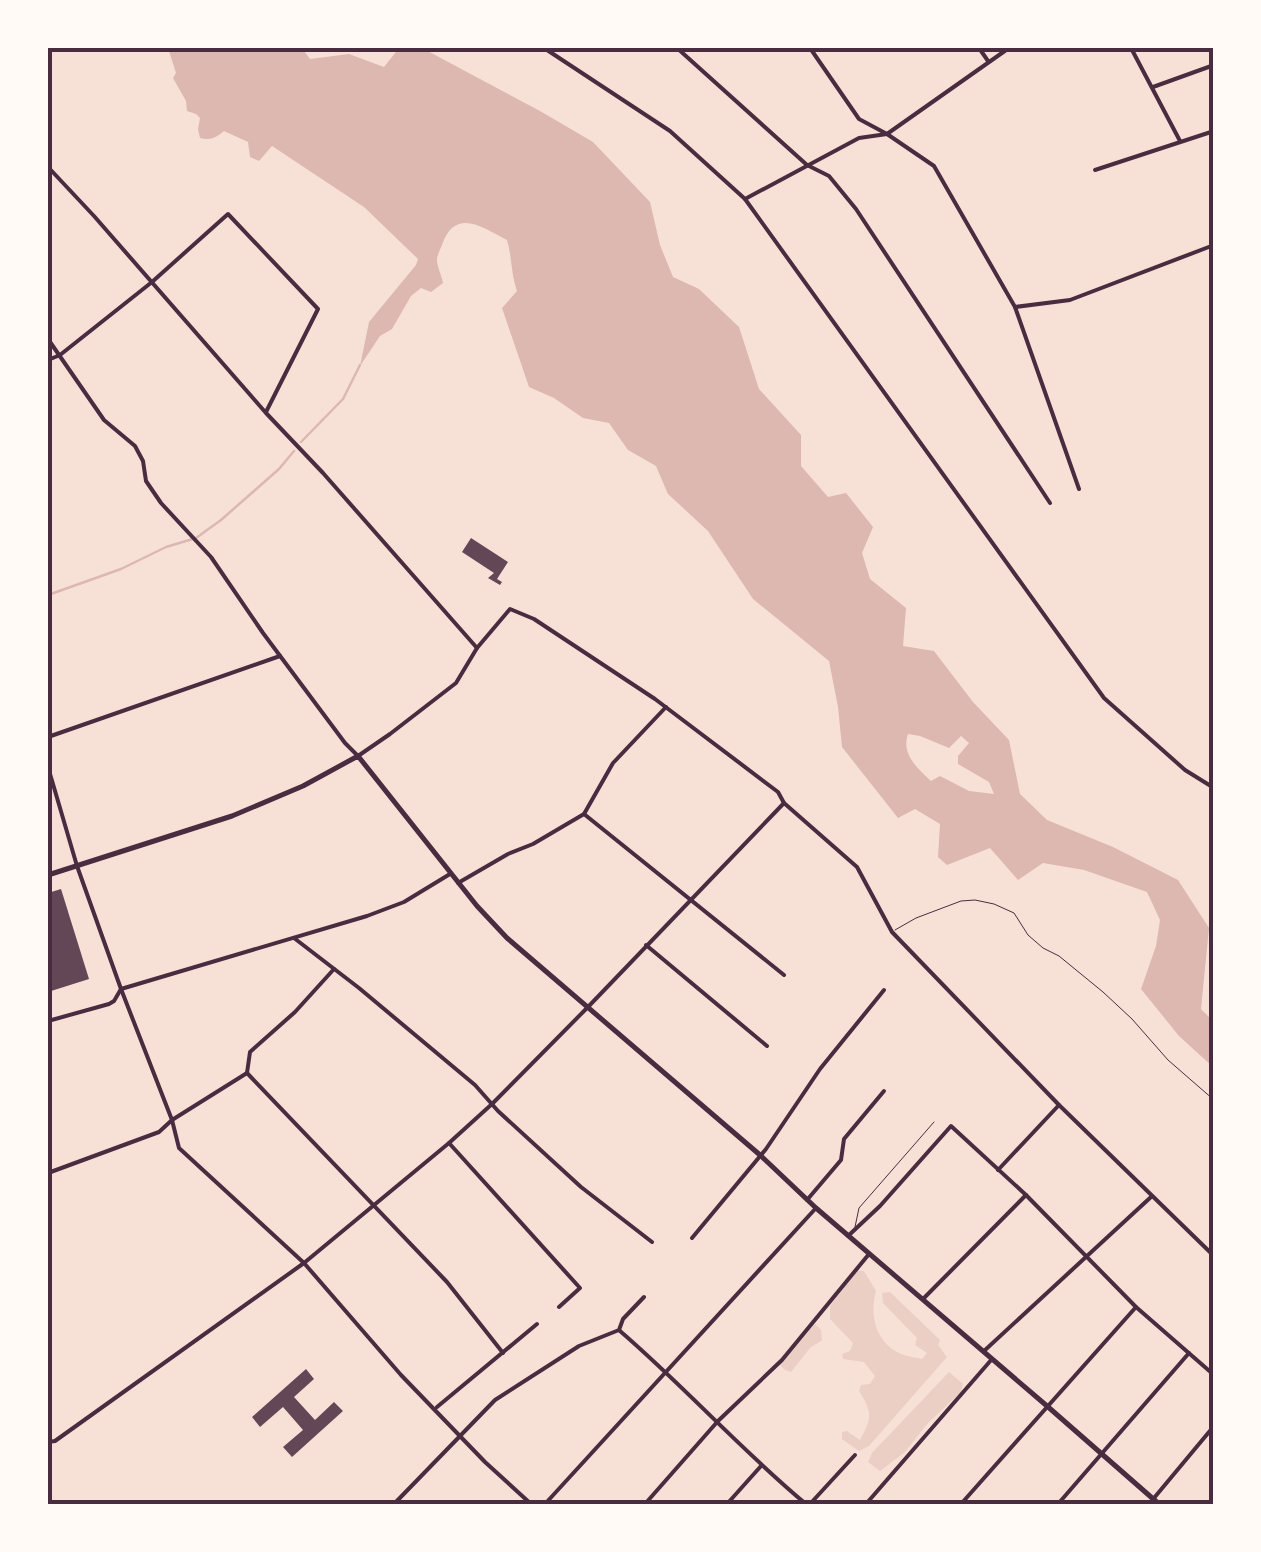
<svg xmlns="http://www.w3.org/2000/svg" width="1261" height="1552" font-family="'Source Sans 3',sans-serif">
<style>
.green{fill:#ebcfc5}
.water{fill:#dcb8b0;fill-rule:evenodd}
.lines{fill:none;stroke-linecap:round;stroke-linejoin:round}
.stream{stroke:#dcb8b0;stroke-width:2.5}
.building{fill:#644757}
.service{stroke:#4a2c40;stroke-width:1}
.minor{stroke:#4a2c40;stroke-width:4}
.tertiary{stroke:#4a2c40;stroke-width:5}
.neatline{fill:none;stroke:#4a2c40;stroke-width:4}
</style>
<rect width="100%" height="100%" fill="#f7e1d7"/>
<g class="green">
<path d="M857,1271H864L876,1291C870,1313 874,1339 897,1352C903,1356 914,1357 922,1359L927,1353L915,1345L917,1338L883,1303L882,1293L890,1292L940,1340L938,1345L947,1357L869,1446L859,1451L842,1439V1432L847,1431L860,1440C872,1418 873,1413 859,1391L861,1385L870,1384L875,1376L864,1362L843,1359L842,1354L850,1351L853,1343L830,1319V1306Z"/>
<polygon points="815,1324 821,1330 822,1340 810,1348 791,1372 785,1370 780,1365"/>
<polygon points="949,1372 963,1384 961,1392 927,1424 905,1452 880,1471 868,1462 872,1453"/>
</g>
<path class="water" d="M168,48H302L310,59L349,54L384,67L399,48H422L540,111L593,142L650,202L660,245L673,277L699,289L739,327L759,389L801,435V466L828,497L846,493L873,527L862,553L870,579L906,608L903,646L934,651L973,702L1009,740L1020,794L1047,820L1113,847L1178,880L1209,928L1201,1009L1213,1021V1067L1179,1036L1141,989L1156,946L1160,920L1147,892L1084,870L1043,863L1018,880L990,848L947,865L938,857L940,824L915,809L898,818L842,747L838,707L829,661L753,599L708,531L668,494L656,466L628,450L609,423L583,418L554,398L529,387L502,308L517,291C511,274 512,257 507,240C482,227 455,207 442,245C440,250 437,255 437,260C437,267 442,276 443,283L431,292L421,288L411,296L392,329L380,336L360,366L369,322L416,265L418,259L364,207L272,146L259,161L250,157L248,142L224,131C217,137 210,141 200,138L198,129L200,118L196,114L187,111L186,101L173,78L176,73ZM908,734L920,736L949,748L961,736L969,743L958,756V764L989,782L994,794L969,791L940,776L931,781C917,768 901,754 908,734Z"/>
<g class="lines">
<g class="stream">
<polyline points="301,442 343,399 360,365"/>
<polyline points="48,595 121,569 166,547 196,538 221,520 279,469 294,451"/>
</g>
</g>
<g class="building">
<polygon points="471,538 508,562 497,579 502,582 500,585 488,578 494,573 462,552"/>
<polygon points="61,889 89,979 48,992 48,893"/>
<polygon points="306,1369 314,1379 294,1397 315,1420 334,1402 343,1411 292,1457 283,1447 303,1430 283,1407 260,1427 252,1417"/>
</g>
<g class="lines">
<g class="service">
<polyline points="895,930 916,918 961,901 975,900 994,904 1014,913 1028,935 1043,948 1059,956 1103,992 1132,1019 1168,1060 1214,1100"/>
<polyline points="855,1227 859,1208 934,1122"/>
</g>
<g class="minor">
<polyline points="544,48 670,131 745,199 1104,698 1185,770 1214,788"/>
<polyline points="677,48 807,165 829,176 856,209 1050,503"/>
<polyline points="810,48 859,119 887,134 934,166 1015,307 1079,489"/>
<polyline points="979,48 988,61"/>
<polyline points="1131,48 1180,141"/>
<polyline points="1153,87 1214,65"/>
<polyline points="48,167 94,216 266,413 323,473 477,648"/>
<polyline points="1095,170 1214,131"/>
<polyline points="745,199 859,138 887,134 1009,48"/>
<polyline points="1015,307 1070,300 1214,245"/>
<polyline points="48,339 104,420 135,446 143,461 146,481 161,503 211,557 263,633 345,743 358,756 390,734 456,683 477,648 510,609 534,619 655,699 778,792 784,803 857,867 892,932 1059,1105 1214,1256"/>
<polyline points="48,360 60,355 152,282 228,214 318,309 266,412"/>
<polyline points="48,737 280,656"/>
<polyline points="48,767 77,866 121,989 172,1120 179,1148 304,1263 401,1375 485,1462 531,1504"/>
<polyline points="584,814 784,975"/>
<polyline points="458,883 508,854 533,844 584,814 613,763 666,707"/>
<polyline points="294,938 359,988 475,1085 498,1111 581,1187 652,1242"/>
<polyline points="646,945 767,1046"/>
<polyline points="48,1021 109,1004 114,1001 121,989 367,916 404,902 450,874"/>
<polyline points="247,1073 447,1282 503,1353"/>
<polyline points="247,1073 250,1052 295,1012 334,969"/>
<polyline points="449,1143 580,1288 559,1307"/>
<polyline points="998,1170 1059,1105"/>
<polyline points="48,1173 159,1132 172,1120 247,1073"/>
<polyline points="807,1200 841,1160 844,1139 884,1091"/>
<polyline points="848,1236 880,1206 951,1126 1026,1195 1136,1307 1214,1375"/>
<polyline points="692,1238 766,1149 820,1069 884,990"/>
<polyline points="924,1298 1026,1195"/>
<path d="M620,1331C684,1386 741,1450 806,1504"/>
<polyline points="984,1351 1151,1197"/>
<polyline points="437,1407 537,1324"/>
<polyline points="48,1442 55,1441 304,1263 449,1143 492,1104 587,1008 784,803"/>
<polyline points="394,1504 495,1400 579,1346 619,1330 623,1319 644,1297"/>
<polyline points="545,1504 816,1208"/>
<polyline points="645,1504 718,1421 782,1360 869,1254"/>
<polyline points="727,1504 761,1466"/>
<polyline points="810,1504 855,1455"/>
<polyline points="866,1504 992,1359"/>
<polyline points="961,1504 1136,1307"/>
<polyline points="1058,1504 1189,1353"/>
<polyline points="1149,1504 1214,1426"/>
</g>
<polyline class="tertiary" points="48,875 232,816 303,786 358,756 477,906 507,938 760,1155 816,1208 1047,1406 1159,1504"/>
</g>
<rect width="1261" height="1552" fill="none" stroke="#fffaf5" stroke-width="100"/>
<rect x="50" y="50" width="1161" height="1452" class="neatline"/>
</svg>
